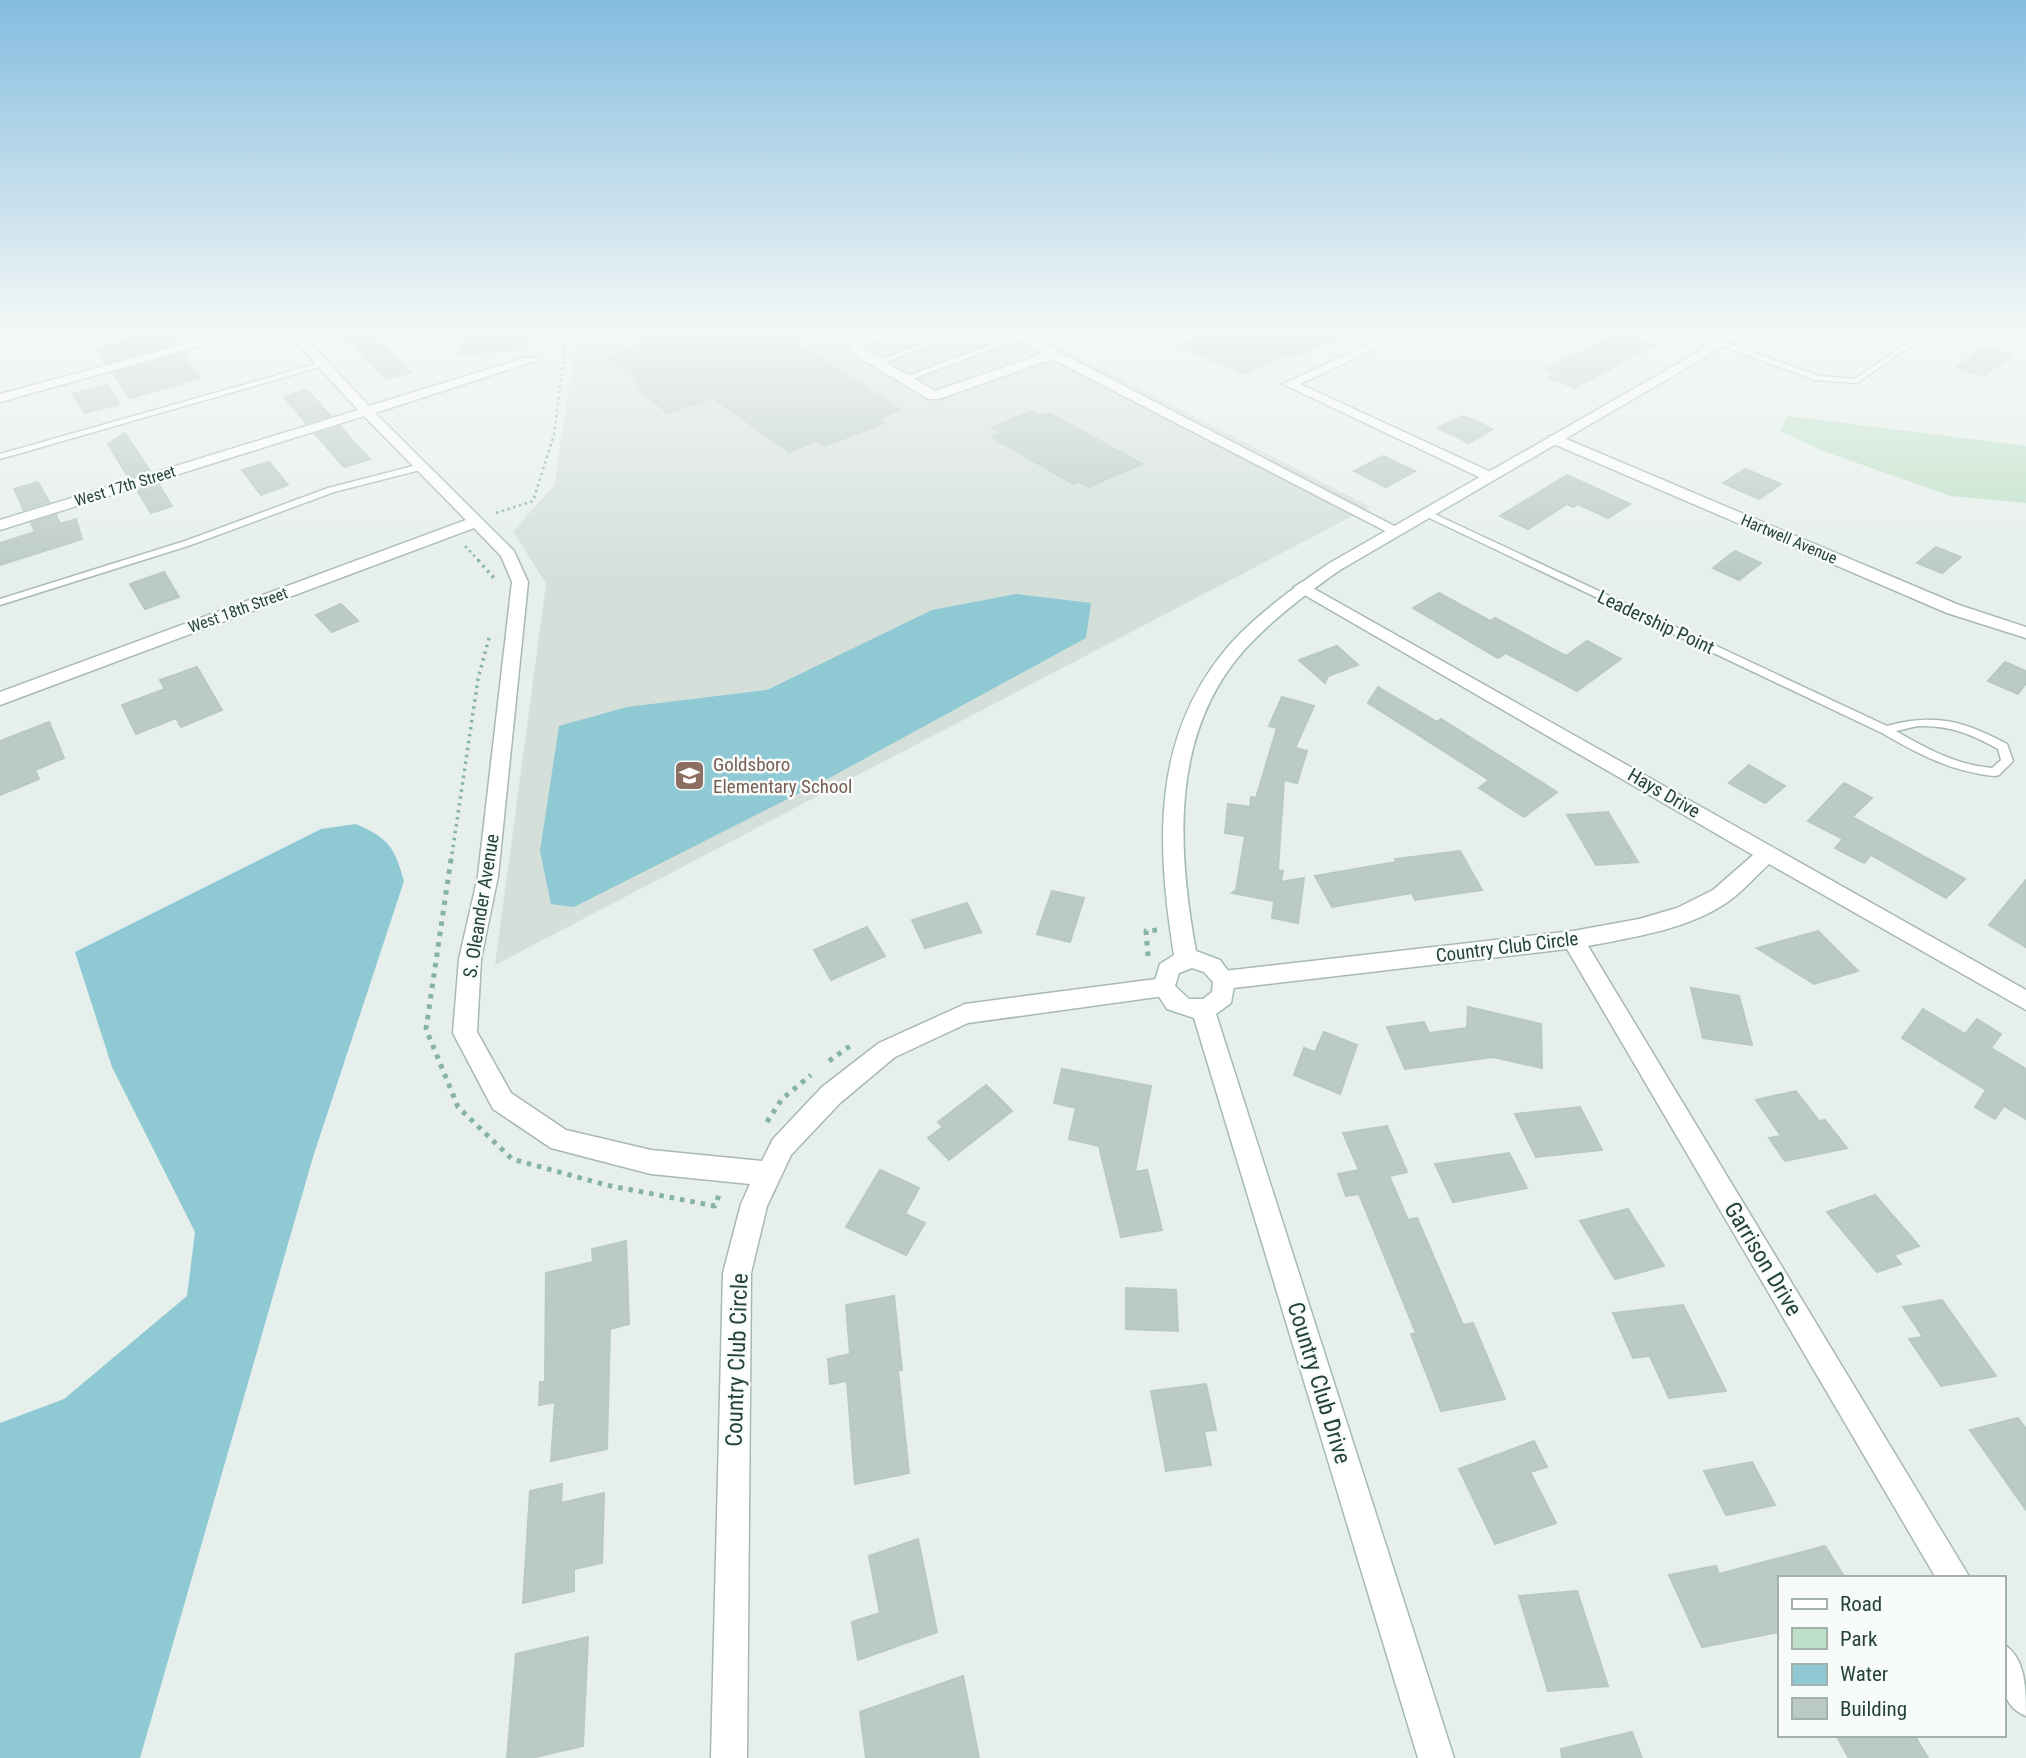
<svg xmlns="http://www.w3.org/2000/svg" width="2026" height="1758" font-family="'Roboto Condensed',sans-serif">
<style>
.built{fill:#d4dfda}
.green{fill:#bfe0c8}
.water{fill:#8ec9d4}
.building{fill:#bbcac4;stroke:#b8c9c2;stroke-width:2}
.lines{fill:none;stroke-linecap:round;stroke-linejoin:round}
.lane-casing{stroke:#a8b8b2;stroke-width:3}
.street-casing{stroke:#a8b8b2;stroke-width:3}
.secondary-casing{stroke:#a4bbb3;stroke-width:3}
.path-far2{stroke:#86b3a5;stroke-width:2.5;stroke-dasharray:2.5 3.5;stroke-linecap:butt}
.path-far1{stroke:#86b3a5;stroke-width:3.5;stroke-dasharray:2.5 4.5;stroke-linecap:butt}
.path{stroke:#86b3a5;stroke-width:5;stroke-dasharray:4.5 6;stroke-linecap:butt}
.lane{fill:#fff;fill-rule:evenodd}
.street{fill:#fff;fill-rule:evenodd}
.secondary{fill:#fff;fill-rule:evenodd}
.labels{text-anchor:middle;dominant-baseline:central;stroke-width:5;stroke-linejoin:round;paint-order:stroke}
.far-street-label{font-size:16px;fill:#24423a;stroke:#f7fbf9}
.street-label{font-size:19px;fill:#24423a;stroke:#f7fbf9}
.education-label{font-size:19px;fill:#785e54;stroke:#f7fbf9;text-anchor:start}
.near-street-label{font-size:23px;fill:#24423a;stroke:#f7fbf9}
</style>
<rect width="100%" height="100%" fill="#e6efeb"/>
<polygon class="built" points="578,332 1030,332 1370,507 495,965 546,584 513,531 554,486"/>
<polygon class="green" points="1788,416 2026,446 2026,503 1951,496 1823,451 1780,431"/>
<g class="water">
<polygon points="1016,594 1091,603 1086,638 833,776 574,907 551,904 540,851 559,726 627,707 767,690 932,610"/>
<path d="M356,824C389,839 394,846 404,881L313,1157L140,1758H0V1423L64,1399L187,1296L195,1232L112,1067L75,952L321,829Z"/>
</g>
<g class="building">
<polygon points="138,332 165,332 175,344 105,363 96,348 141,337"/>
<polygon points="339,332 369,332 411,372 387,379"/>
<polygon points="466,332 527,332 528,349 460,354"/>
<polygon points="634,332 780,332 901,410 877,419 884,423 825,446 816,441 789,452 713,398 668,413 638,389 644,387 606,357 644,344 646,340"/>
<polygon points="1211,332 1352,332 1293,358 1285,355 1241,374 1180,345"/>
<polygon points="1617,333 1655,345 1575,388 1549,378 1557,374 1547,369"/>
<polygon points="1986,347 2012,356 1983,376 1956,367"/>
<polygon points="182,354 201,378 130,398 113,373"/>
<polygon points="107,385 119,404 85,413 73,394"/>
<polygon points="307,390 331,416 306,423 284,397"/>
<polygon points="1032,411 1041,416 1049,413 1142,464 1089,487 1079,482 1073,484 992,437 1001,433 992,427"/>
<polygon points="1462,416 1473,420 1493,429 1469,443 1438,428"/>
<polygon points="340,426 344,431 370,459 344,467 315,434"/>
<polygon points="125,433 150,471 129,478 108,444"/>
<polygon points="1383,456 1415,471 1386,487 1354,471"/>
<polygon points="269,462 288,485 261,495 242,470"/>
<polygon points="1745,469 1781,484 1759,499 1723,483"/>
<polygon points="1567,475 1630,504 1608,518 1578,504 1573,507 1567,504 1528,529 1500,516"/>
<polygon points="38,482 49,502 24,510 14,489"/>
<polygon points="158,483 172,506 151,513 137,490"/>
<polygon points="56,515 60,524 76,519 82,539 0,565 0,543 35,532 31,523"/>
<polygon points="1936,547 1961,557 1942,573 1917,563"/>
<polygon points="1735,551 1761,563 1739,580 1713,568"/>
<polygon points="164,572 179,597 145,609 130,584"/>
<polygon points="1439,593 1490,621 1495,618 1566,656 1587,641 1621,659 1577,691 1506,653 1498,658 1413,608"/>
<polygon points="341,604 358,621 332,632 316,615"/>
<polygon points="1337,646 1358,665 1328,676 1325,683 1299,660"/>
<polygon points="2005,662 2026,671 2026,683 2018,694 1988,681"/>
<polygon points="197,667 222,710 181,727 176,718 136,734 122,705 165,689 160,680"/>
<polygon points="1378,687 1437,722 1441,719 1557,792 1524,817 1479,788 1489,780 1368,703"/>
<polygon points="1282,697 1314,706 1295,748 1307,751 1297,783 1284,780 1278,870 1283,871 1281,882 1304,878 1298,923 1272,918 1274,901 1232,893 1236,890 1245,836 1225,833 1228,804 1250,807 1251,797 1256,798 1277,728 1269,726"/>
<polygon points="49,722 64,758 35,770 39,779 0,795 0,741"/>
<polygon points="1749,765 1785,786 1765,803 1729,783"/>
<polygon points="1844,783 1872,798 1852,817 1965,879 1946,898 1871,855 1864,863 1835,848 1843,839 1808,821"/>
<polygon points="1608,812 1638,862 1596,865 1567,815"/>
<polygon points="1460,851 1482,890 1415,900 1412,893 1332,907 1315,876 1396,862 1395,859"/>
<polygon points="2026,880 2026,947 1989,925"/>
<polygon points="1052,891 1084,898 1070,942 1037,934"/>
<polygon points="967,903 981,932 925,948 912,920"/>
<polygon points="867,927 885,956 831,980 814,950"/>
<polygon points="1818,931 1858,971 1814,984 1757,948"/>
<polygon points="1691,988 1739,996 1752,1045 1703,1038"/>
<polygon points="1468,1007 1541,1024 1542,1068 1493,1057 1405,1069 1387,1027 1424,1022 1429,1033 1467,1028"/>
<polygon points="1923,1009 1965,1034 1977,1019 2001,1034 1991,1048 2026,1069 2026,1119 2004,1106 1995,1119 1975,1107 1986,1090 1902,1038"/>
<polygon points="1324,1032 1357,1045 1340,1094 1294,1075 1304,1048 1315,1052"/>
<polygon points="1062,1069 1151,1086 1135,1172 1147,1170 1162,1230 1121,1237 1099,1146 1069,1139 1076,1108 1054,1103"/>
<polygon points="986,1085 1012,1111 949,1160 928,1138 943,1127 938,1122"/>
<polygon points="1796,1091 1819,1121 1825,1120 1847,1148 1785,1161 1769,1138 1781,1136 1756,1100"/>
<polygon points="1580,1107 1602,1150 1536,1157 1515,1114"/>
<polygon points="1387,1126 1407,1172 1389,1176 1408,1220 1417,1218 1463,1325 1473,1323 1505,1399 1441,1411 1411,1334 1416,1333 1359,1194 1346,1196 1338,1174 1359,1170 1343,1133"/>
<polygon points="1509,1153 1527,1188 1453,1202 1435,1164"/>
<polygon points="880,1170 919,1188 905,1214 925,1223 906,1255 846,1227"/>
<polygon points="1875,1195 1919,1246 1894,1255 1901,1264 1877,1272 1827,1212"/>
<polygon points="1628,1209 1664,1266 1615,1279 1580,1221"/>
<polygon points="626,1241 629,1324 610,1329 607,1449 551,1461 555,1402 539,1405 540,1382 545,1382 546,1273 593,1262 592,1249"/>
<polygon points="1126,1288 1176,1290 1178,1331 1126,1329"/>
<polygon points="894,1296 902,1370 898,1370 909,1473 855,1484 847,1381 830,1384 828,1359 850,1354 846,1305"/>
<polygon points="1942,1300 1996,1376 1941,1386 1909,1339 1923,1337 1903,1307"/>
<polygon points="1683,1305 1726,1391 1669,1398 1650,1356 1633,1358 1613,1313"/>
<polygon points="1206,1384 1216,1430 1204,1431 1211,1465 1166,1471 1151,1391"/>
<polygon points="2018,1418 2026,1429 2026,1510 1970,1430"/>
<polygon points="1534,1441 1547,1467 1530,1472 1556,1523 1495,1544 1459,1469"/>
<polygon points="1752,1462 1775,1505 1726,1515 1704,1471"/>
<polygon points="562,1484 561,1503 604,1493 602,1563 574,1569 574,1591 523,1603 530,1491"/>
<polygon points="918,1539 937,1632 858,1660 852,1622 880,1613 869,1556"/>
<polygon points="1825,1546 1845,1578 1779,1578 1779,1632 1702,1647 1669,1575 1716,1566 1719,1574"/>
<polygon points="1577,1591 1608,1686 1548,1691 1519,1596"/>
<polygon points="588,1637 583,1746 531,1758 507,1758 516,1654"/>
<polygon points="963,1676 979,1758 866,1758 860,1712"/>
<polygon points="1632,1732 1642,1758 1562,1758 1561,1749"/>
<polygon points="1836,1735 1914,1735 1928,1758 1849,1758"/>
</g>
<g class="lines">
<defs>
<g id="lane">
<polygon points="952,332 962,332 879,365 872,363"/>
<polygon points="1923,332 1931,332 1857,383 1815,380 1717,344 1724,342 1819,376 1855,379"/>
<polygon points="1017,335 1024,337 907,381 900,379"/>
<polygon points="320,363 327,365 0,459 0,454"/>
<polygon points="421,464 424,465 424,469 334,492 191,545 0,605 0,599 185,541 328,488"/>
<path d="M1426,510L1887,726C1935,713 1964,721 2007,744L2013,761L1999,775L1995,776C1952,772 1918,754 1882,733L1423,515V511ZM1918,726C1949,725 1972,734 1998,749L2001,760L1992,768C1956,765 1927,749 1896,731Z"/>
</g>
<g id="street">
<polygon points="230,332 251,332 0,402 0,394"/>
<polygon points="287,332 300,332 369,406 528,357 538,360 375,413 514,551 528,582 498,876 481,959 477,1032 511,1093 566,1130 651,1150 762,1161 773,1139 822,1087 879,1043 965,1004 1164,978 1172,980 1175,987 1172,994 1164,996 968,1023 895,1057 840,1103 791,1155 767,1206 751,1273 747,1758 711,1758 723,1273 741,1204 750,1184 651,1174 551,1148 493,1109 453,1033 459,959 478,876 512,582 501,556 474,528 0,705 0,692 466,520 364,416 0,530 0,520 358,410"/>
<polygon points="875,332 893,332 861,348 935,391 1042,354 1004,332 1020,332 1404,531 1396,536 1391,534 1052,359 939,399 929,399 853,354 849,348 856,339"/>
<polygon points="1395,332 1412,332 1300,384 1493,473 1493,479 1483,479 1283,384"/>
<polygon points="1673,332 1691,332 1724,346 1714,349"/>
<polygon points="1993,332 2012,332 2026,337 2026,345"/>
<polygon points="1549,436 1559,436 1959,605 2026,627 2026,638 1947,613 1549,442"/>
<path d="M1302,582L2026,990V1010L1769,864C1756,876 1743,891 1729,901C1690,929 1634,937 1588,946L1970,1578H1936L1567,949L1224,989L1216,987L1213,980L1216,973L1224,971L1573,931L1639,919L1677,908L1713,890L1753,855L1296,590L1294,587Z"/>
<path d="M2003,1644C2026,1657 2026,1689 2026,1716C1996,1704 2003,1672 2003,1644Z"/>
</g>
<path id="secondary" d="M1733,332H1748L1340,570C1306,594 1274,618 1246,648C1170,732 1177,847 1196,951L1220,960L1235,980L1231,1003L1216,1014L1454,1758H1418L1194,1018L1167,1009L1153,987L1160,964L1174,955C1156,842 1151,732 1233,641C1261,611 1295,587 1328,564ZM1192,968L1204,972L1213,982L1212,992L1203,999H1189L1175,986L1179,973Z"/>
</defs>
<use href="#lane" class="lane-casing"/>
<use href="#street" class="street-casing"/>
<use href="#secondary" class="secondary-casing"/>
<g class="path-far2">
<polyline points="496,513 533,501 554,435 567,332"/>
<polyline points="465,546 480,562"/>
</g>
<g class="path-far1">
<polyline points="478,560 494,578"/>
<polyline points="451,861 478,679 489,638"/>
</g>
<g class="path">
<polyline points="451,859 426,1029 458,1107 512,1159 606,1185 715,1206 720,1192"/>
<polyline points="1148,956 1146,931 1157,930"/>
<polyline points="829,1061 850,1046"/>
<polyline points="767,1122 782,1099 811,1075"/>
</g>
<use href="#lane" class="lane"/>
<use href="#street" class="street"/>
<use href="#secondary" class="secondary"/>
</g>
<linearGradient id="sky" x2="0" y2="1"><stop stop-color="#84bce0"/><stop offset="0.57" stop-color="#f4f8f6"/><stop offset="1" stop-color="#f4f8f6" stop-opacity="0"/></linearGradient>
<rect width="2026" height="578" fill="url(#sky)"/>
<defs>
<symbol id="school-square" viewBox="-11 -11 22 22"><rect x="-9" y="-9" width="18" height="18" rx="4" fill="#8d6e63" stroke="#f7fbf9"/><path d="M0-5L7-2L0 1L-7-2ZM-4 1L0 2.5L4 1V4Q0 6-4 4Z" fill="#fff"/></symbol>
</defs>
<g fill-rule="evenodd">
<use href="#school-square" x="672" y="758" width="35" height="35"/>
</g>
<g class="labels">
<g class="far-street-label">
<text transform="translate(125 486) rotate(-17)">West 17th Street</text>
<text transform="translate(1789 539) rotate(23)">Hartwell Avenue</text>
<text transform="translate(238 610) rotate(-20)">West 18th Street</text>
</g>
<g class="street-label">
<text transform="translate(1656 622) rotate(25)">Leadership Point</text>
<text transform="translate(1664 793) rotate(30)">Hays Drive</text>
<text transform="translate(481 906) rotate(-81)">S. Oleander Avenue</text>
<text transform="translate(1507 947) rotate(-7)">Country Club Circle</text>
</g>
<g class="education-label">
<text x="713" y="764">Goldsboro<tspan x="713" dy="22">Elementary School</tspan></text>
</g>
<g class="near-street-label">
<text transform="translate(1763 1259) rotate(59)">Garrison Drive</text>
<text transform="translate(737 1360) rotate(-88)">Country Club Circle</text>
<text transform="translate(1319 1383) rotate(73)">Country Club Drive</text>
</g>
</g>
<rect x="1778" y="1576" width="228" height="161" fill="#f7fbf9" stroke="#a3b1ad" stroke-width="2"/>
<rect x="1792" y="1599" width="35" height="10" fill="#ffffff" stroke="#a3b1ad" stroke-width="2"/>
<text x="1840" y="1611" font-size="21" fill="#24423a">Road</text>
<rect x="1792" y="1628" width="35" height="21" fill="#bfe0c8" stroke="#a3b1ad" stroke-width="2"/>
<text x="1840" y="1646" font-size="21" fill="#24423a">Park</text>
<rect x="1792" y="1664" width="35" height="21" fill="#8ec9d4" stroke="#a3b1ad" stroke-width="2"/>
<text x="1840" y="1681" font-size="21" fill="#24423a">Water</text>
<rect x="1792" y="1698" width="35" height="21" fill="#bbcac4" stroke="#a3b1ad" stroke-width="2"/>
<text x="1840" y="1716" font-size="21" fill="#24423a">Building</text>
</svg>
